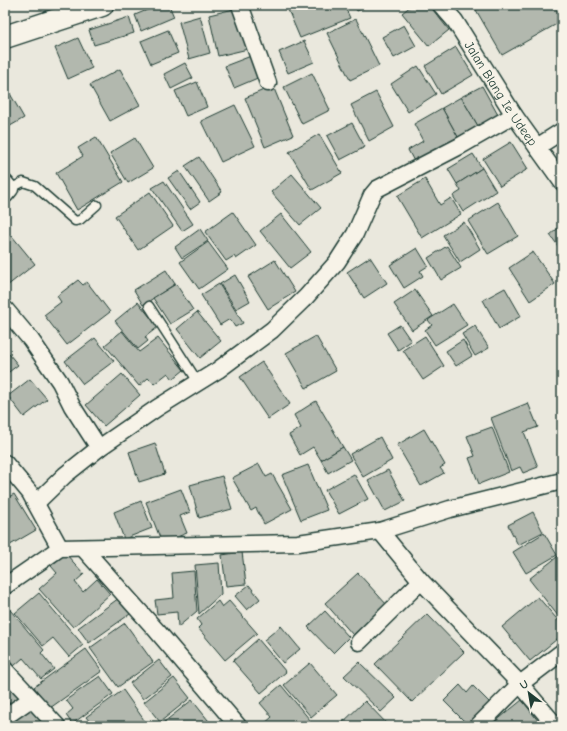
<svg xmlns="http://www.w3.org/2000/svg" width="567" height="731" font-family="'Comic Neue',sans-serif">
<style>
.building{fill:#b2b8ae;stroke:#1f3d34}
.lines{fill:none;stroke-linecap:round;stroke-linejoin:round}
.service-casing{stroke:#1f3d34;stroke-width:11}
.minor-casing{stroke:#1f3d34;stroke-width:19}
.trunk-casing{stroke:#1f3d34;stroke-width:25}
.service{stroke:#f7f3e8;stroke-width:8}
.minor{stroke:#f7f3e8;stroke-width:16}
.trunk{stroke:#f7f3e8;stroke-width:22}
.labels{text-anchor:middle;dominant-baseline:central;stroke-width:4;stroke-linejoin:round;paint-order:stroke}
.street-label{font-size:13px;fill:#1f3d34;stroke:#f7f3e8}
</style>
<rect width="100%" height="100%" fill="#eae8dd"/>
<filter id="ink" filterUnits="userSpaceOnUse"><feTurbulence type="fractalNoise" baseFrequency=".025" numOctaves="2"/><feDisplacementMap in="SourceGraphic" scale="8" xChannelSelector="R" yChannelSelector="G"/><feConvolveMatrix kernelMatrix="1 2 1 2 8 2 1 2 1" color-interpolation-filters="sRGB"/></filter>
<g filter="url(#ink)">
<g class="building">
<polygon points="159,5 169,5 174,17 141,31 135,15"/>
<polygon points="286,5 344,5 350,18 300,38"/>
<polygon points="354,5 370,5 357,11"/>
<polygon points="412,5 429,5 449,30 429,46 402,13"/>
<polygon points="484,5 562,5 562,21 502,55 476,10"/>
<polygon points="238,8 248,49 218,56 209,15"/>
<polygon points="200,16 210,53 189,59 179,22"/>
<polygon points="129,17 134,33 94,45 89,30"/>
<polygon points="356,19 379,66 350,80 327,33"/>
<polygon points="404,25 416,46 394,58 382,37"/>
<polygon points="168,30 178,53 151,64 141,41"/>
<polygon points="78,38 92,68 68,79 55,48"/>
<polygon points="304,41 314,62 288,73 279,52"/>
<polygon points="456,47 473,75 441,94 425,66"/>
<polygon points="251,56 260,77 234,88 225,66"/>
<polygon points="185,63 193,78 171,89 164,74"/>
<polygon points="418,66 436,94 408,112 391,84"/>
<polygon points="120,69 140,105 110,121 90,85"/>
<polygon points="312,73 330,110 302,124 284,87"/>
<polygon points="197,82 207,107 186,116 175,91"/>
<polygon points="5,85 24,118 5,129"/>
<polygon points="273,86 293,135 265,147 245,98"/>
<polygon points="482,86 498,115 478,126 461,97"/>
<polygon points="376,92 394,127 369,141 351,105"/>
<polygon points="461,97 478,126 458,137 442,108"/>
<polygon points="235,105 255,146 221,162 201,121"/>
<polygon points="442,108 458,137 437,149 416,165 408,150 423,141 414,124"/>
<polygon points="352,123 365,147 340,160 327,136"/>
<polygon points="319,134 342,173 312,190 289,152"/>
<polygon points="96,137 123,182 77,210 56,173 83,156 78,148"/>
<polygon points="135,138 153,168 128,183 110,153"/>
<polygon points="511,142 528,169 500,186 483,159"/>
<polygon points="473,154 482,168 457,184 448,169"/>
<polygon points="199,157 222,192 209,201 185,166"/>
<polygon points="482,168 496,191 463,212 453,196 461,191 457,184"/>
<polygon points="179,171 200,202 190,209 168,178"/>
<polygon points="292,174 321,208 300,225 271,192"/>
<polygon points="425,179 440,205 451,198 461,214 422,238 397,196"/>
<polygon points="164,181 193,224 182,231 152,188"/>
<polygon points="150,192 173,226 138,250 115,216"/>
<polygon points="498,202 518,236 488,254 468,221"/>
<polygon points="233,212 256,245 236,259 234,256 226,261 205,232"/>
<polygon points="281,214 311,252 290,268 260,231"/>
<polygon points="464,222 480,249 460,262 443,235"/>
<polygon points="562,225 562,251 550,235"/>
<polygon points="200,229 208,241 182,258 175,247"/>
<polygon points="12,236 35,264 7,286 5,284 5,242"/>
<polygon points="208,242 228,269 199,289 180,262"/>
<polygon points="447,246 461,268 441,280 428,258"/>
<polygon points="417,248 428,266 420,271 423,276 404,288 390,265"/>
<polygon points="533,252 555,284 530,301 509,268"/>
<polygon points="370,257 387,283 364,298 347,272"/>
<polygon points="275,260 295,292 268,309 248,277"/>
<polygon points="166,270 175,284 143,305 134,290"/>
<polygon points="235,275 250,301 236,309 220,284"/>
<polygon points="78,280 83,285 87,282 110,312 67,345 44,315 61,302 57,296"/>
<polygon points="176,284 193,310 170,324 153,298"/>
<polygon points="219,284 243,323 235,327 230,319 220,325 201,295"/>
<polygon points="505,288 521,316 499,329 483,300"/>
<polygon points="415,290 433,316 412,330 394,304"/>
<polygon points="138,302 158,327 145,337 148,341 138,349 115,321"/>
<polygon points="453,304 467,325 435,345 425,330 432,325 428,320"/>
<polygon points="197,312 221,341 200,358 177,329"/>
<polygon points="400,325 411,341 398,350 387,333"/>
<polygon points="475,326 489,348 475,356 462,334"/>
<polygon points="122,331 139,352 158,338 184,370 173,379 168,373 154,384 148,378 139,386 105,345"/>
<polygon points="316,336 336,371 306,388 286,353"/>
<polygon points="425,336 444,366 423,380 403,350"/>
<polygon points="95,338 114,361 83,384 65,361"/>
<polygon points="463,340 472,356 456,366 446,351"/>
<polygon points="5,349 18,365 5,375"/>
<polygon points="262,362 290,404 268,419 240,377"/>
<polygon points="122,374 140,395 104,426 86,405"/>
<polygon points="30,379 47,399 24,417 8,396"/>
<polygon points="316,401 343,447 321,460 313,447 300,455 289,435 301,428 294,415"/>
<polygon points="528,403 538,427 524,432 538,467 523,473 520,467 511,471 491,418"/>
<polygon points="492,427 509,472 479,484 469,458 475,456 467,436"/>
<polygon points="424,429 445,465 440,468 444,473 421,486 397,445"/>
<polygon points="380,437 392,460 363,477 350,454"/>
<polygon points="155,443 165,474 139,482 129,452"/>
<polygon points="343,447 351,460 328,473 321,460"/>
<polygon points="259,464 266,477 272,474 292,509 264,524 256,508 251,511 232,478"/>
<polygon points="308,465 327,510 301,520 282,475"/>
<polygon points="388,470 405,501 385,511 368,480"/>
<polygon points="354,474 368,499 339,514 325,490"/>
<polygon points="222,476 232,509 199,518 190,485"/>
<polygon points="181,489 190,512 180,516 187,533 162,543 146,502"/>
<polygon points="14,494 36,530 5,548 5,499"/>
<polygon points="141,501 152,528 124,539 114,512"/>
<polygon points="533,512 543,532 518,545 508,525"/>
<polygon points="544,533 557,555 526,573 513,552"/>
<polygon points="242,552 246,584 226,586 222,555"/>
<polygon points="65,553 84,574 75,582 83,592 97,579 110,594 73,627 39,589 57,573 51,566"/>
<polygon points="562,553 562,621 529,579"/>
<polygon points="219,563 221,594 199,614 195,565"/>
<polygon points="194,571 197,611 178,627 177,612 157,614 155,600 174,598 172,573"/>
<polygon points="358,573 387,605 353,635 325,603"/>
<polygon points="249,585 260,599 247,610 235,596"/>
<polygon points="39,593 83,645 69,657 53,638 43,646 15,613"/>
<polygon points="538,597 562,625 562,635 530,661 502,627"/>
<polygon points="119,598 130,614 89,643 78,628"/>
<polygon points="218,601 222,607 229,601 257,633 225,660 198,628 201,625 197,619"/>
<polygon points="5,604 44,650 41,653 54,669 41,679 23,658 14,666 5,656"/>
<polygon points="325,611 349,637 333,653 308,627"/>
<polygon points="427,614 464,652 412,702 375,664"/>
<polygon points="125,623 153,662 118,687 90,648"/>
<polygon points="281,626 300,649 283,663 264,640"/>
<polygon points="258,639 286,672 261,693 233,661"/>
<polygon points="86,649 102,671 50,708 34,687"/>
<polygon points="159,660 172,677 143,699 130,683"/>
<polygon points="359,662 396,698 381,712 344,676"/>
<polygon points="310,663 337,695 311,717 284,685"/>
<polygon points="5,675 23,698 8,707 5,703"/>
<polygon points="100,676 113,694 72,724 66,715 73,709 66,700"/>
<polygon points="174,678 190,698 160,722 144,702"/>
<polygon points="281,685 310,720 303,726 266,726 264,724 272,717 260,703"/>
<polygon points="460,685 467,693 473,686 490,703 468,725 444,701"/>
<polygon points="123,690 144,720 135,726 93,726 86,717"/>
<polygon points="192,700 212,725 159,726"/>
<polygon points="522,700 542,726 490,726"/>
<polygon points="365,701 389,726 339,726"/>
<polygon points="34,707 46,726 5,726 5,725"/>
</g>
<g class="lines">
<defs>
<g id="service">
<polyline points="10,189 23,182 35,186 75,221 80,220 97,205"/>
<polyline points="149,306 198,382"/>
</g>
<g id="minor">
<polyline points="240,5 268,83"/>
<path id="s1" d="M441,5L455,21L514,115L562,182"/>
<polyline points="537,147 562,131"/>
<polyline points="5,183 10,189 5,195"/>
<polyline points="5,309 31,340 60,382 72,406 99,448 65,475 36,503"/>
<polyline points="99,448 157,408 218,370 272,330 306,297 337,262 355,234 372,195 377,189 460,146 514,115"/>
<polyline points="5,463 30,493 60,548"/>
<polyline points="380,531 421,581 520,684 556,726"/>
<polyline points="83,548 157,631 238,726"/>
<polyline points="5,586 60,548 298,543 380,531 450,509 562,481"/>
<polyline points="359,642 421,581"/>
<polyline points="5,670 57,726"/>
<polyline points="5,717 31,699"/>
<polyline points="478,726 520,684 562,652"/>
</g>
<polyline id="trunk" points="5,37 102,5"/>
</defs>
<use href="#service" class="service-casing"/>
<use href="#minor" class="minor-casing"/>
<use href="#trunk" class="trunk-casing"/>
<use href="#service" class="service"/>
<use href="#minor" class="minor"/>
<use href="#trunk" class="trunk"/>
</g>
</g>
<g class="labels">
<g class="street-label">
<text stroke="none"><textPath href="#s1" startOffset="107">Jalan Blang Ie Udeep</textPath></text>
</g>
</g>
<rect width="567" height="731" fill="none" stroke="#f7f3e8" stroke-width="20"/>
<rect x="10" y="10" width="547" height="711" fill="none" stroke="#1f3d34" stroke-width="1.5" filter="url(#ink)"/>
<g transform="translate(529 693) rotate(329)" stroke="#f7f3e8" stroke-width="3" paint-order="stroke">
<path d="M0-3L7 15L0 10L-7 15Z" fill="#1f3d34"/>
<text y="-6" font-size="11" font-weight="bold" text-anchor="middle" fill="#1f3d34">U</text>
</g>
</svg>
